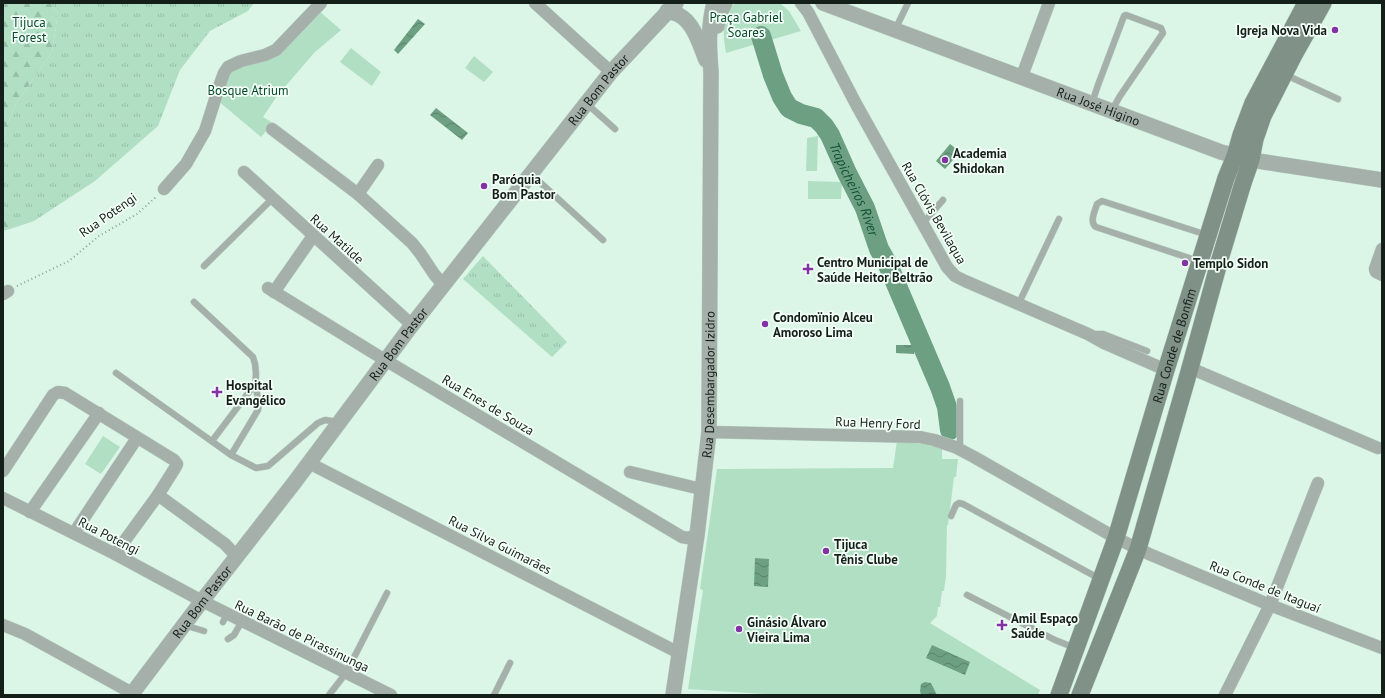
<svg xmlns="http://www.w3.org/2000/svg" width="1385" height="698" font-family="'PT Sans',sans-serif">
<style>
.grass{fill:url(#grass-tufts)}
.forest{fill:url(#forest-firs)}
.park{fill:#b1dfc4}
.water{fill:url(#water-waves)}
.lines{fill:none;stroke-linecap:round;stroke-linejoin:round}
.river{stroke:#6da083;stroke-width:20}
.service-casing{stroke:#b7cfc1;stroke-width:7}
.minor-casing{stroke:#b7cfc1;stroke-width:13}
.tertiary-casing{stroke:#b7cfc1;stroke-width:16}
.secondary-casing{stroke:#b7cfc1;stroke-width:18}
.path{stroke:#8ea296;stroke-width:2;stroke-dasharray:1 3;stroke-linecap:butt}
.service{stroke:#a4b0a9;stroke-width:6}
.minor{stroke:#a4b0a9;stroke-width:12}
.tertiary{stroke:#a4b0a9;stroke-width:15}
.secondary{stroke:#809187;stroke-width:17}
.poi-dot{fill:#8133a4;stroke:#f4fff8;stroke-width:1.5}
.labels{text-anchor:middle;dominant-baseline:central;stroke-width:3.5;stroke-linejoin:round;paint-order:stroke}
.park-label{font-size:13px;fill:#06492d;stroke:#f4fff8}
.poi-label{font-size:13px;font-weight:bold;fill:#151f19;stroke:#f4fff8;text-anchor:start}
.street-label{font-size:13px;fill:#151f19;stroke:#f4fff8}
.water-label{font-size:14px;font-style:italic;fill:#125135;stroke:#f4fff8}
</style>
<defs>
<pattern id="grass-tufts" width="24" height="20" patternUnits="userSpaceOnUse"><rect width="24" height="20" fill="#b1dfc4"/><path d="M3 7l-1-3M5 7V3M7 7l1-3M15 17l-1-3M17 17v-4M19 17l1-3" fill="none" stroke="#97bfa8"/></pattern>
<pattern id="forest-firs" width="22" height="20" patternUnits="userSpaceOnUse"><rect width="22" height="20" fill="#b1dfc4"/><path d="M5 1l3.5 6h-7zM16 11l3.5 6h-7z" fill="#97bfa8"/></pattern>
<pattern id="water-waves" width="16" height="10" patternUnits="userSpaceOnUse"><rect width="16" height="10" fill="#6da083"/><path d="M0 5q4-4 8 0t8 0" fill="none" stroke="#58826a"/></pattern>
</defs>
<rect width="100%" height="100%" fill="#dbf6e6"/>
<g class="grass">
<polygon points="50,3 254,3 248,11 210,31 180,70 158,126 95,181 34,221 10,229 10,214 3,206 3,136 15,105 52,52 58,13"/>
<polygon points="483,256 567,342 552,357 463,279"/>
</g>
<g class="forest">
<polygon points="3,3 50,3 58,13 52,52 15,105 3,136"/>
<polygon points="3,206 10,214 10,229 3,231"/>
</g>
<g class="park">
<path d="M736,3H780L789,11L801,31L726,53C723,36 720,14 736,3Z"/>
<polygon points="318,10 341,30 314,53 277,96 263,117 273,123 261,137 217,100 228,68 271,56"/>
<polygon points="351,48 381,72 372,86 340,62"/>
<polygon points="474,56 493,72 484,82 465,68"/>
<polygon points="818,136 817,171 806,171 807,138"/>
<polygon points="808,181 842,182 841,199 808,199"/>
<polygon points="103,436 120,447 101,474 85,464"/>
<polygon points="897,441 942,446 942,459 958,459 956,477 954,477 948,525 947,525 946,576 944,591 942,591 940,607 938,607 937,616 930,623 1040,690 1038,695 781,695 688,689 703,590 700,589 717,469 893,468"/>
</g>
<g class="water">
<polygon points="418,19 425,24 398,54 394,50"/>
<polygon points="436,108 468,133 462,140 430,115"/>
<polygon points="950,144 960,152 945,169 936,161"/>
<polygon points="896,345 915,345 914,354 896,353"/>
<polygon points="755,558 769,559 768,587 754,586"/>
<polygon points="932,645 970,662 965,675 926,658"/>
<polygon points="925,682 931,683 937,695 921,695 920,691 921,684"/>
</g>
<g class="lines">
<path class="river" id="s1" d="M761,36L773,75L782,97L789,108L801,114L816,118L824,126L830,135L847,173L865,208L879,249L888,265L940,387L947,407L950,430"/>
<defs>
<g id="service">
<polyline points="895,30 908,3"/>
<polyline points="1286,75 1338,99"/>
<polyline points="586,103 615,129"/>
<polyline points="1092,103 1098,85 1124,16 1126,15 1161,28 1163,33 1120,96 1112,110"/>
<polyline points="531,174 603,240"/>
<polyline points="923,223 943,200"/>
<path d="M1198,261L1096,227C1089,222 1095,211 1097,204L1102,201L1207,235"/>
<polyline points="204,266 272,199"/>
<path d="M194,302L253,357C258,370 255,372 256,385C256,394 260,401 258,410L231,455L256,468L268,466L318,423L325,420L338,422"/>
<polyline points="1018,305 1059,219"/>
<polyline points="1093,334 1103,334 1147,351"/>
<polyline points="116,373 231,455"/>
<polyline points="212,441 255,384"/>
<polyline points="960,449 960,401"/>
<polyline points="951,516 956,505 959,503 963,504 1100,579"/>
<polyline points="967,595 1055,640 1075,648"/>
<polyline points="223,622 227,614"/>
<polyline points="184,625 204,631"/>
<polyline points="228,639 234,635 242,621"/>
<polyline points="329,695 346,673 387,593"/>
<polyline points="494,695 510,663"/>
</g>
<g id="minor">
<polyline points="535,3 611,72"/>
<polyline points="801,3 808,12 856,104 947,267 955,276 965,281 1088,334 1104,343 1166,370"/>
<polyline points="1022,76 1049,3"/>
<polyline points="272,129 358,194 412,243 420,253 434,274 444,286"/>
<polyline points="244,172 412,325"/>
<polyline points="164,189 186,164 205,131 219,87 224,73 228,67 241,61 265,55 276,50 321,3"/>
<polyline points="358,194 378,165"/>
<polyline points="1382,249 1375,269 1376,272 1382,275"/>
<polyline points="268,288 385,360 682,537 688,538 697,535"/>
<polyline points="274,292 313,236"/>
<polyline points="3,294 8,291"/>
<polyline points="1190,368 1378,448"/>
<polyline points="709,432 920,437 934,440 955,447 974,457 1116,538 1149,554 1270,605 1382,648"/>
<polyline points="309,463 679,653"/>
<polyline points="3,471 53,395 58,392 65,393 174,460 177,464 175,468 158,495 225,544 237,557"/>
<polyline points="630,472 701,489"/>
<polyline points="3,498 115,554 202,601 391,695"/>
<polyline points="30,512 99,413"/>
<polyline points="74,533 137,438"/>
<polyline points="115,554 158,495"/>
<polyline points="3,625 25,634 132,693"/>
<polyline points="1225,695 1270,605 1318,483"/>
</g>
<g id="tertiary">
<path id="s2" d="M823,3L1221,152L1251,160L1382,180"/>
<path d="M667,11C671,12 676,13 679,15C694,23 700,45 706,60"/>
<polyline points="717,26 719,15 725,3"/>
<path id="s3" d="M131,695L202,601L294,483L412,325L611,72L676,3"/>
<path id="s4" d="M673,695L697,535L709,432L711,72C709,49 708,26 714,3"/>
</g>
<g id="secondary">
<path id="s5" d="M1059,695L1116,538L1166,370L1226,178L1235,156L1241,135L1253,103L1306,3"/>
<polyline points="1080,695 1138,549 1190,368 1220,259 1243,183 1251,160 1255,139 1263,116 1295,53 1323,3"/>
</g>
</defs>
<use href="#service" class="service-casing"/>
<use href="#minor" class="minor-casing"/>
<use href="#tertiary" class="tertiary-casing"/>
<use href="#secondary" class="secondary-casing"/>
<polyline class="path" points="17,286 69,261 99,236 137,214 157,196"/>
<use href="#service" class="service"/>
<use href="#minor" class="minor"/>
<use href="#tertiary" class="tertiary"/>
<use href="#secondary" class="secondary"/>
</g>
<g class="poi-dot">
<circle cx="1335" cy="30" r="4"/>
<circle cx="945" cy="160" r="4"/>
<circle cx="484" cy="186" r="4"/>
<circle cx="1185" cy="263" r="4"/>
<path d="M806 263h4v4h4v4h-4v4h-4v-4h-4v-4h4z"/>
<circle cx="765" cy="324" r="4"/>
<path d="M215 386h4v4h4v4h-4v4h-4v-4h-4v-4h4z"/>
<circle cx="826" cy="551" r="4"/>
<path d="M1000 619h4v4h4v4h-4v4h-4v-4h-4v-4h4z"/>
<circle cx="739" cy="629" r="4"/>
</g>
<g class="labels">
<g class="park-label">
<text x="746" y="17">Praça Gabriel<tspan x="746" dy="15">Soares</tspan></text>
<text x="29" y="22">Tijuca<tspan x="29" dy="15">Forest</tspan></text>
<text x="248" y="90">Bosque Atrium</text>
</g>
<g class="poi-label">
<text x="1327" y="30" text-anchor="end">Igreja Nova Vida</text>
<text x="953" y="153">Academia<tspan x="953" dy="15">Shidokan</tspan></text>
<text x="492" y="179">Paróquia<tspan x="492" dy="15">Bom Pastor</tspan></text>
<text x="817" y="262">Centro Municipal de<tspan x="817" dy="15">Saúde Heitor Beltrão</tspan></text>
<text x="1193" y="263">Templo Sidon</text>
<text x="773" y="317">Condomïnio Alceu<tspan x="773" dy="15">Amoroso Lima</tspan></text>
<text x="226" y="385">Hospital<tspan x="226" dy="15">Evangélico</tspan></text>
<text x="834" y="544">Tijuca<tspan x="834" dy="15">Tênis Clube</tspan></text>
<text x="1011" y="618">Amil Espaço<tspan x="1011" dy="15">Saúde</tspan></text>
<text x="747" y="622">Ginásio Álvaro<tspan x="747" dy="15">Vieira Lima</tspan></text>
</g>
<g class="street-label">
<text stroke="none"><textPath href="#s3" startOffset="765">Rua Bom Pastor</textPath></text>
<text stroke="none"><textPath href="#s2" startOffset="294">Rua José Higino</textPath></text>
<text transform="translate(934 213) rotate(60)">Rua Clóvis Bevilaqua</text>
<text transform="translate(108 215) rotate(-35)">Rua Potengi</text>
<text transform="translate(337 239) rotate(42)">Rua Matilde</text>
<text stroke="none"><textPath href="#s3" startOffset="441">Rua Bom Pastor</textPath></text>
<text stroke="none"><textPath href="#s5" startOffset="368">Rua Conde de Bonfim</textPath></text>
<text stroke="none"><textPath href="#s4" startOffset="313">Rua Desembargador Izidro</textPath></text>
<text transform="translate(488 405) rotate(31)">Rua Enes de Souza</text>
<text transform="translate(878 423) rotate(2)">Rua Henry Ford</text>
<text transform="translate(109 536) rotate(27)">Rua Potengi</text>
<text transform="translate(500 545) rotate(27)">Rua Silva Guimarães</text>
<text transform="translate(1265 587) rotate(22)">Rua Conde de Itaguaí</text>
<text stroke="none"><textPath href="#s3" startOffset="117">Rua Bom Pastor</textPath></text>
<text transform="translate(302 636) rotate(26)">Rua Barão de Pirassinunga</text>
</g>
<g class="water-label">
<text stroke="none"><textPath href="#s1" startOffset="188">Trapicheiros River</textPath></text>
</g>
</g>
<rect width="1385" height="698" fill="none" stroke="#151f19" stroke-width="8"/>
</svg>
